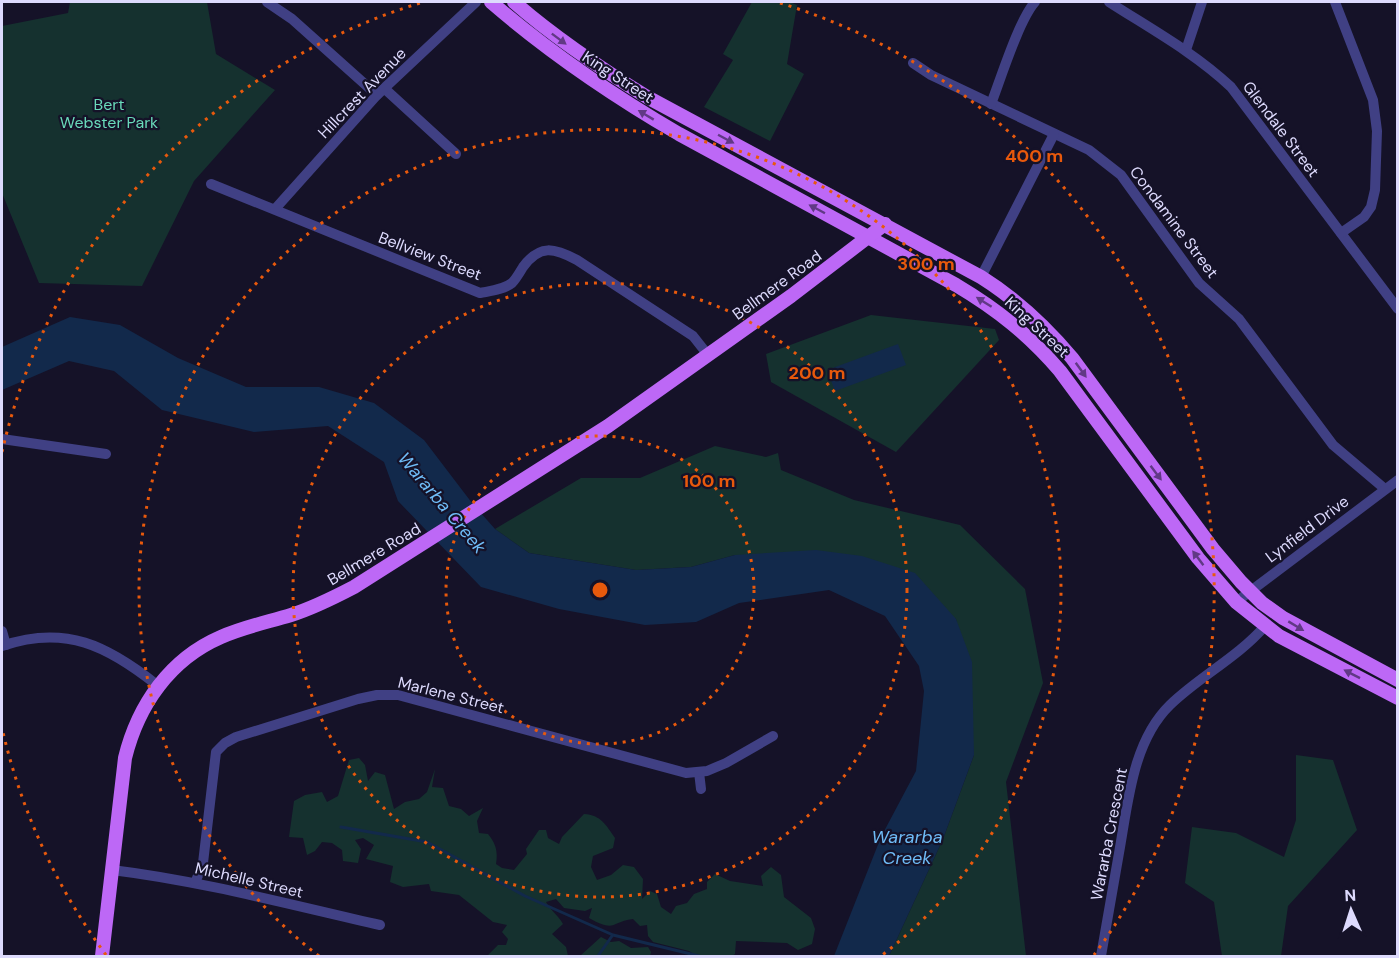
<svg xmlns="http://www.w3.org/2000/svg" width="1399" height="958" font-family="'DM Sans',sans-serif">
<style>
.green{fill:#15312f}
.water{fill:#12294b}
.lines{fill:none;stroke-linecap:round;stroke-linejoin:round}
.stream{stroke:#12294b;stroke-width:3}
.minor{stroke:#404084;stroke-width:10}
.major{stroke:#bd68f6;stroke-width:14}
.oneway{fill:#613985}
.ring{fill:none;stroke:#e8590c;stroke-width:3;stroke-dasharray:3 6}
.labels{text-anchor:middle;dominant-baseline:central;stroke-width:4.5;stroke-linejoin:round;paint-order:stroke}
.street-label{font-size:16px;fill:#dddafd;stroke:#151228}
.park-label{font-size:16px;fill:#69daba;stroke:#151228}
.water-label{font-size:18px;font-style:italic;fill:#6fbcf7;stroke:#151228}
.centre{fill:#e8590c;stroke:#151228;stroke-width:3}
.ring-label{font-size:18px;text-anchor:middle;font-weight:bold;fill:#e8590c;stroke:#151228;stroke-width:4.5;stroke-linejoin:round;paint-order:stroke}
</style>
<rect width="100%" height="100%" fill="#151228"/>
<g class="green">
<polygon points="70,2 207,2 216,54 275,90 194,181 142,286 39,283 2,193 2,26 68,13"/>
<polygon points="752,2 789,2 797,5 787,64 804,74 770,141 704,107 733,60 723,54"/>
<polygon points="871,315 995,329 999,340 896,452 771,382 766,354"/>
<polygon points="715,446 766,457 778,453 781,470 854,500 960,525 1025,589 1043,683 1006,782 1026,956 889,956 943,839 974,755 956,619 735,555 691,567 636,570 529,553 495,529 581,478 640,478"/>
<polygon points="1296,755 1333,760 1357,830 1288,906 1281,956 1222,956 1214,902 1185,883 1192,827 1236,833 1284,857 1296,820"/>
<path d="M359,758L365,765L368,781L375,772L385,775L394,809L405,802L419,799L427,792L435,769L432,787L443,788L449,806L461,809L469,816L483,808L477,821L479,833L488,834C496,844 498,851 496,864L502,868L514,870L527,854L526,849L539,830H546L548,838L559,844L562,837L584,814C601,815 606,825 615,838L613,848L593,856L591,867L597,880L611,875L623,865L634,867L643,879L642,899L650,891L657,894L661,907L671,914L676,906L687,903L694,894L707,889V882L715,874L730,881L763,886L761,876L771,867L781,875L784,897L811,918L815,929L812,944L798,950L787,943L736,941L735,954L732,956H697L689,951L653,942L648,936L647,925L640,926L633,919C610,922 616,933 589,918L592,908L585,911L564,908L556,899L546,902C551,911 558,915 563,924L552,934L566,947L568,956H487L498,945H506L508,939L502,932L507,925L493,922L459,895L431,891L429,884L403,887L390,882L393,866L366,859L374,845L363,838L355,840L361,849L358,863L343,861L342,850L332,843L322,842L315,851L307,855L303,838L289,837L294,801L305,795L322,792L327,802L338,796L349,760Z"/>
<polygon points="601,937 611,942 619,941 631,948 648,947 651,952 650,956 580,956"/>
</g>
<g class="water">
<polygon points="70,317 120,325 178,358 246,387 319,387 374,403 424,440 472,503 495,529 529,553 636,570 691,567 735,555 816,550 862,556 915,573 956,619 972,662 974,755 943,839 889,956 834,956 881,837 916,771 924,691 919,666 885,616 829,590 739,603 696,622 645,625 559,609 481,587 398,501 384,462 328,426 254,432 162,410 114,371 69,361 2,390 2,347"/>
<polygon points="898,344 906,365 835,391 827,370"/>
</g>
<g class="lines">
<g class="stream">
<polyline points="341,827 427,842 525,896 613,935 699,956"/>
<polyline points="598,956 612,936"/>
</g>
<g class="minor">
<polyline points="267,2 292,19 377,95"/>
<path d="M1109,2C1151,29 1195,53 1231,87L1398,309"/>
<polyline points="1335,2 1373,100 1377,131 1375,190 1371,207 1364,217 1341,233"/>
<polyline points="1186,50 1202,2"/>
<polyline points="913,63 931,75 1089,150 1121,175 1199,283 1239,319 1333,445 1385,489"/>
<polyline points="385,89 456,154"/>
<path d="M991,104C1001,78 1019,20 1035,2"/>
<path d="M211,184L480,293C490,291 503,290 512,283C516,279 520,272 523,267C540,244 554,248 577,260L693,336L708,355"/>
<polyline points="275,209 377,95 476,2"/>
<polyline points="981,277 1054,134"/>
<polyline points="2,439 106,454"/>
<polyline points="1236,602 1398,480"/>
<polyline points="2,631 6,645"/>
<path d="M2,646C65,624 108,646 157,685"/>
<polyline points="699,772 701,789"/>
<path d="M112,870C202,881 291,905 380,925"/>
<polyline points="195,883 203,863 216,752 225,743 236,737 358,699 377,695 398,695 686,773 707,771 726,763 773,736"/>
<path d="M1101,956C1107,922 1113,888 1119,853C1128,804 1132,742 1170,705C1200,676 1237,658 1265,626"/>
</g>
<g class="major">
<path d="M491,2C549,52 612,95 679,134L956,285C998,310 1029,335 1060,371L1198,558L1236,602L1279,636L1398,698"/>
<path d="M514,2C555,38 600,68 647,97L981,277C1016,299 1045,326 1072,358L1213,549L1241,582L1262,603L1283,618L1398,680"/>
<path d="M102,956L125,758C138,705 170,659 221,637C243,627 268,622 291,615C313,608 333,598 354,587L608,426L791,296L885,224"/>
</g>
</g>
<defs><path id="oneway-solid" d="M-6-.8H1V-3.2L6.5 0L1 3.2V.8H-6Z" transform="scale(1.5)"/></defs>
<g class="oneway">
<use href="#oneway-solid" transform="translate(559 39) rotate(37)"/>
<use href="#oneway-solid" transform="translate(646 115) rotate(-149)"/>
<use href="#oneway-solid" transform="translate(726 139) rotate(28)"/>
<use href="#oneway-solid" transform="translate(817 209) rotate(-152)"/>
<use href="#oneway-solid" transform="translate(984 302) rotate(-148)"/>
<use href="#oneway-solid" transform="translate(1081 370) rotate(54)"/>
<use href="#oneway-solid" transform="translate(1156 473) rotate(53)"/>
<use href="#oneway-solid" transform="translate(1198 558) rotate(-127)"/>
<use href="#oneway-solid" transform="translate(1296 626) rotate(31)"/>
<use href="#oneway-solid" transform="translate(1352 674) rotate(-153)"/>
</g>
<g class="ring">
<circle cx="600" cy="590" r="154"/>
<circle cx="600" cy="590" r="307"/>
<path d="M319 956A461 461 0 1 1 881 956"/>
<path d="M106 955A614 614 0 0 1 2 728M2 452A614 614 0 0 1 420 3M780 3A614 614 0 0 1 1094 955"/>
</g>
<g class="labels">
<g class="street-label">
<text transform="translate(618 77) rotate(33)">King Street</text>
<text transform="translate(362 93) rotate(-46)">Hillcrest Avenue</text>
<text transform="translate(1281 129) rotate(53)">Glendale Street</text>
<text transform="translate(1174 222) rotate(53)">Condamine Street</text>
<text transform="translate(430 256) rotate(21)">Bellview Street</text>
<text transform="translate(777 285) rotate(-36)">Bellmere Road</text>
<text transform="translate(1037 327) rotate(43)">King Street</text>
<text transform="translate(1307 529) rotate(-37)">Lynfield Drive</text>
<text transform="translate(374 554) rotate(-31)">Bellmere Road</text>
<text transform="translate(451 695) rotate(14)">Marlene Street</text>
<text transform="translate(1109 834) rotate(-79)">Wararba Crescent</text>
<text transform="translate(249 880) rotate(13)">Michelle Street</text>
</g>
<g class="park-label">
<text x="109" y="104">Bert<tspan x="109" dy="18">Webster Park</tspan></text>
</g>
<g class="water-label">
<text transform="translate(442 503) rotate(50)">Wararba Creek</text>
<text x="907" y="837">Wararba<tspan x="907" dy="21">Creek</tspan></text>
</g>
</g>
<circle cx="600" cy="590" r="9" class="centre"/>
<g class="ring-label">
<text x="1034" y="162">400 m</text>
<text x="926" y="270">300 m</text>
<text x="817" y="379">200 m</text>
<text x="709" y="487">100 m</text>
</g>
<rect width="1399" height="958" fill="none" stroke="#dddafd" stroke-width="6"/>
<g transform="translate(1351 910) rotate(357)" stroke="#151228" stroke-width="4.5" paint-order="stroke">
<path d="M0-4.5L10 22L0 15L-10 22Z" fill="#dddafd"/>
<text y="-9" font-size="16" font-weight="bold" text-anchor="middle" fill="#dddafd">N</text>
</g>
</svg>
